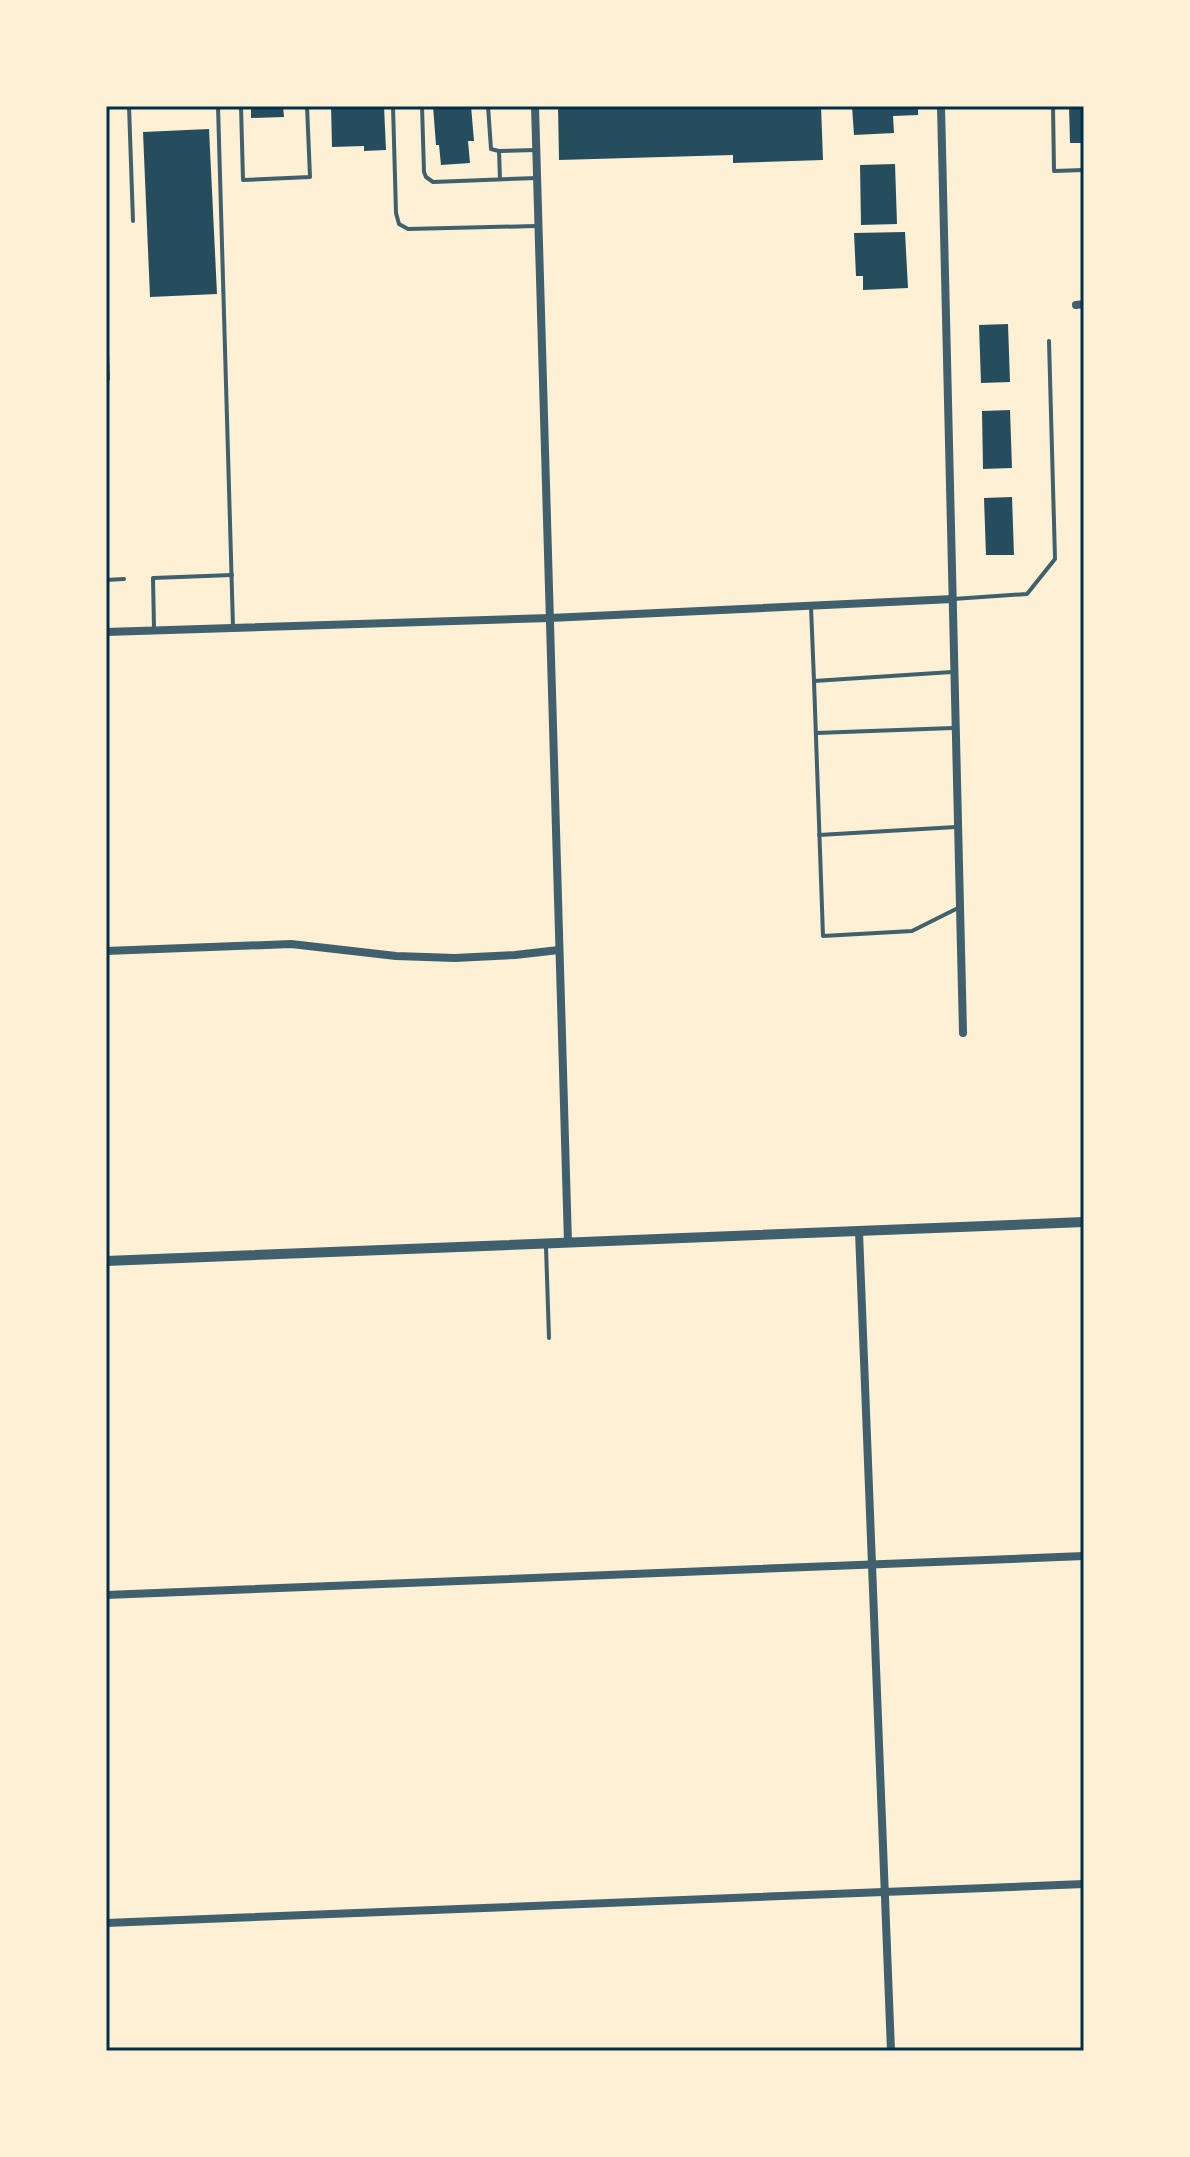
<svg xmlns="http://www.w3.org/2000/svg" width="1190" height="2157" font-family="'Golos Text',sans-serif">
<style>
.building{fill:#264d5e}
.lines{fill:none;stroke-linecap:round;stroke-linejoin:round}
.service{stroke:#3f606c;stroke-width:4}
.minor{stroke:#3f606c;stroke-width:8}
.tertiary{stroke:#3f606c;stroke-width:10}
.neatline{fill:none;stroke:#003049;stroke-width:3}
</style>
<rect width="100%" height="100%" fill="#fdf0d5"/>
<g class="building">
<polygon points="251,106 283,106 284,117 251,118"/>
<polygon points="331,106 384,106 386,150 364,151 364,146 332,147"/>
<polygon points="433,106 471,106 474,141 468,141 470,163 441,165 439,145 436,145"/>
<polygon points="558,106 821,106 823,160 733,163 733,155 559,160"/>
<polygon points="852,106 918,106 918,115 893,116 894,133 854,135"/>
<polygon points="1069,106 1084,106 1084,143 1070,143"/>
<polygon points="209,129 217,294 150,297 143,132"/>
<polygon points="895,164 897,224 861,225 860,165"/>
<polygon points="905,232 908,288 863,290 863,276 856,276 854,233"/>
<polygon points="1008,324 1010,382 981,383 979,325"/>
<polygon points="1010,410 1012,468 983,469 982,411"/>
<polygon points="1012,497 1014,555 986,555 984,498"/>
</g>
<g class="lines">
<g class="service">
<polyline points="129,106 133,221"/>
<polyline points="218,106 233,627"/>
<polyline points="241,106 243,180 310,177 307,106"/>
<polyline points="393,106 396,213 399,224 408,229 536,226"/>
<polyline points="422,106 424,172 426,177 433,182 537,178"/>
<polyline points="488,106 491,149 499,151 536,150"/>
<polyline points="1053,106 1054,171 1084,170"/>
<polyline points="499,151 500,179"/>
<polyline points="106,329 108,379 106,379"/>
<polyline points="106,580 124,579"/>
<polyline points="953,599 1027,594 1055,559 1049,341"/>
<polyline points="811,607 814,681"/>
<polyline points="154,628 153,578 232,575"/>
<polyline points="952,672 814,681 823,936 912,931 958,908"/>
<polyline points="816,733 953,728"/>
<polyline points="819,835 956,827"/>
<polyline points="546,1247 549,1338"/>
</g>
<g class="minor">
<polyline points="535,106 568,1243"/>
<polyline points="941,106 963,1033"/>
<polyline points="1076,305 1084,304"/>
<polyline points="106,632 550,618 953,599"/>
<polyline points="106,951 291,944 396,956 455,958 515,955 559,950"/>
<polyline points="859,1232 891,2051"/>
<polyline points="106,1595 1084,1556"/>
<polyline points="106,1923 1084,1884"/>
</g>
<polyline class="tertiary" points="106,1261 1084,1222"/>
</g>
<rect width="1190" height="2157" fill="none" stroke="#fdf0d5" stroke-width="216"/>
<rect x="108" y="108" width="974" height="1941" class="neatline"/>
</svg>
